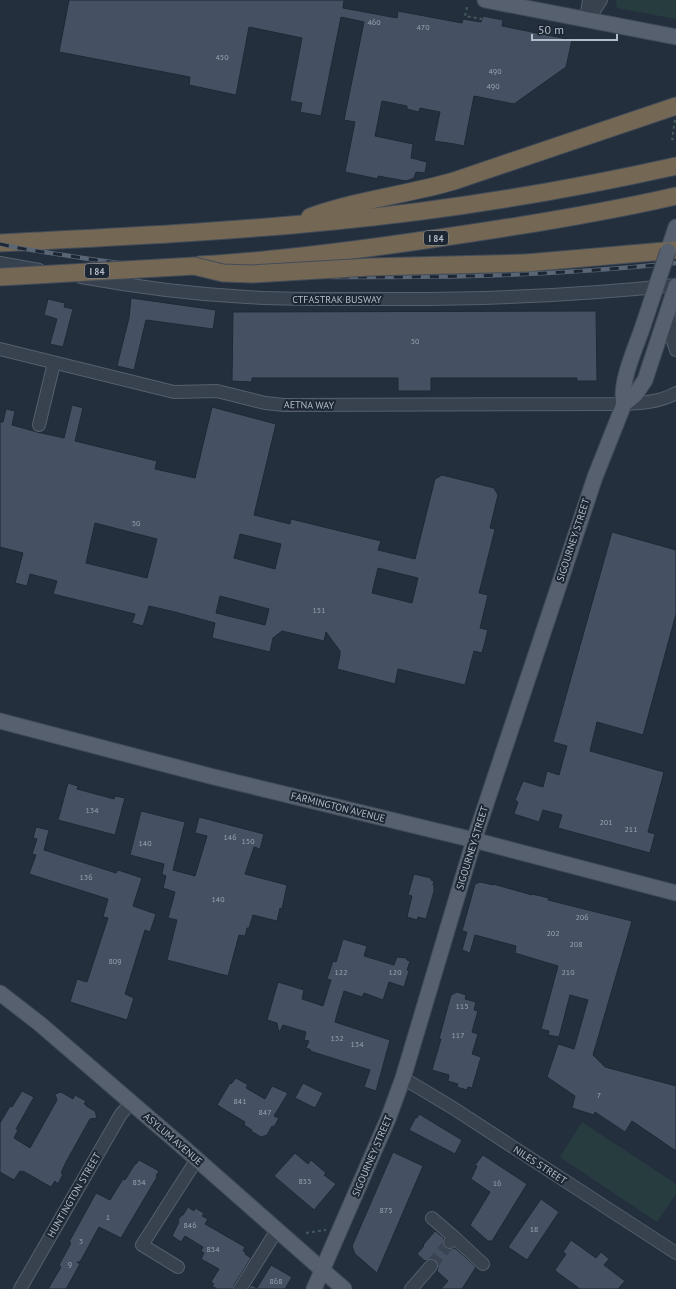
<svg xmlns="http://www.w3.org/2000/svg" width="676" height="1289" font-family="'PT Sans',sans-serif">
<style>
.green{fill:#263c3f}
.building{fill:#455162;stroke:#1f2835;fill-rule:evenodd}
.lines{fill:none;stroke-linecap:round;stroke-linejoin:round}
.minor-tunnel{stroke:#3a4453;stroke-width:12;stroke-dasharray:12 6;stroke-linecap:butt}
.minor-casing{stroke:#565f6c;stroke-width:14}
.major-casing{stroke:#414a57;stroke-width:17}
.highway-casing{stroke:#434c59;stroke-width:19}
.path{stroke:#44595c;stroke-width:2;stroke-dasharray:3 3;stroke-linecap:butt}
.minor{stroke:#38414e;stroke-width:12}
.major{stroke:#56606e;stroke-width:15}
.highway{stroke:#746855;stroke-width:17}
.rail-casing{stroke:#5a6575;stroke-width:4.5}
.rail{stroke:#1d2633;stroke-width:3;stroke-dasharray:9;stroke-linecap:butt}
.major-bridge-casing{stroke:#414a57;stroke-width:17;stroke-linecap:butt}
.highway-bridge-casing{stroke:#434c59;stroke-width:19;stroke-linecap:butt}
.major-bridge{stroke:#56606e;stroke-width:15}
.highway-bridge{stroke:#746855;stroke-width:17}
.labels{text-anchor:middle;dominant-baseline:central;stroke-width:4;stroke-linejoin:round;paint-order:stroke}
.number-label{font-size:8px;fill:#98a1af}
.shield{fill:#1d2633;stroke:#878f9c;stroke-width:1}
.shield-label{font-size:9px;font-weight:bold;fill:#b4bcc9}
.street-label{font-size:10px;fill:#b4bcc9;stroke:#1d2633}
</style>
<rect width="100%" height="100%" fill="#242f3e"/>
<g class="green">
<polygon points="616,0 676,0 676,19 617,8"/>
<polygon points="582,1122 676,1184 676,1194 657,1222 560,1157"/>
</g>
<g class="building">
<polygon points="69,0 344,0 343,8 397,18 398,11 462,23 463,19 481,22 483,16 503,20 502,26 572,40 566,67 514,104 474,96 464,146 455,144 434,141 440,112 420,108 419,112 407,109 407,106 382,101 375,136 413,144 411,158 427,162 425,173 416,172 414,178 406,181 378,176 378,179 345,172 355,122 344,120 364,22 341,17 321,116 300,112 302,103 290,101 302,38 249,27 236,95 189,85 190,77 59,52"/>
<polygon points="131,298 216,310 213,329 146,320 134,370 117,366 129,318"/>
<polygon points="48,299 65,303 64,307 73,309 63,347 50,344 57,319 44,315"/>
<polygon points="596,311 597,381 577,381 577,378 431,378 431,391 398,391 398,378 252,378 252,382 232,381 233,312"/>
<path d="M72,405L83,408L75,441L157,461L155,469L195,478L212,407L276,424L254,515L290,524L291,519L381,541L378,550L415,559L435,479L442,475L494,488L498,495L490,528L495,529L479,593L488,595L480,628L488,630L482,653L474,651L465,685L398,669L395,684L337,669L340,655V651L326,632L324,641L282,631L273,638L270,652L212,638L215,623L175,612L149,606L143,626L132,623L135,614L53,594L57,581L30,574L27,586L15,583L23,553L0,547V422H3L6,409L15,411L12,425L37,432L64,438ZM95,523L157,539L147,578L86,563ZM240,534L281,544L275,569L234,558ZM378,568L418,578L412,603L372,593ZM220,596L269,609L265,625L216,613Z"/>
<polygon points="612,532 676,550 676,614 643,735 597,722 590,751 664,772 648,832 655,834 650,853 558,828 562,815 543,810 539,822 514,814 518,802 515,800 523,781 543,787 547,771 559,775 567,746 553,742"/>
<polygon points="68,783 78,786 77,789 114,799 115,796 125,798 115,835 58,820"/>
<polygon points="141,811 185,822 173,870 195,876 207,836 195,833 199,817 264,834 260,849 254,847 245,874 287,885 282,909 280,908 277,921 253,915 249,928 247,928 245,936 239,935 228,976 167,960 177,920 168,918 175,892 163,888 166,876 162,874 164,864 130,855"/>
<polygon points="36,827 49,830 44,850 116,873 118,870 142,878 133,906 156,914 150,932 145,930 125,994 134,998 127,1020 70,1002 77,979 87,982 108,918 103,917 108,899 29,874 36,855 32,854 37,839 33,838"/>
<polygon points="414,874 431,878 431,880 434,881 433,885 434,886 434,891 426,919 418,917 417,920 407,917 412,896 408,895"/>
<polygon points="480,882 493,885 493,884 532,895 532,894 549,898 548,900 632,921 593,1055 605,1067 676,1086 676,1151 632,1121 625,1132 595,1112 594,1115 572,1108 575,1096 547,1077 558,1044 574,1049 588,1000 570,995 559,1037 548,1035 549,1031 541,1029 558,966 515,953 516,946 475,935 470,953 462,950 467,932 462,931 475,884"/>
<polygon points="343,939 367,946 364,956 394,965 397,957 406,958 407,960 410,961 407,970 409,971 404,987 389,982 383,1000 364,993 362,997 344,991 338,1011 335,1022 390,1040 376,1091 364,1087 370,1070 310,1051 311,1050 306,1048 309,1041 304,1040 306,1032 283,1025 279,1033 277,1023 267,1020 278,982 304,990 302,999 323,1006 331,980 327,979 333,961 336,962"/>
<polygon points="457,992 466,995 465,999 476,1002 474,1010 478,1011 472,1032 478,1034 472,1054 481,1057 472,1088 468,1087 467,1090 457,1087 458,1084 448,1081 449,1075 432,1070 441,1039 439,1039 451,995"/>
<polygon points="236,1078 248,1085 246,1088 265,1099 272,1086 288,1093 274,1116 279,1118 274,1127 272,1126 267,1135 261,1137 251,1131 252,1130 244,1125 245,1122 217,1105 230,1083 231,1084"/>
<polygon points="303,1083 323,1093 315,1108 295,1098"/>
<polygon points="22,1091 34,1097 16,1129 18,1130 14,1138 30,1148 57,1100 55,1094 61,1092 73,1099 75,1095 86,1101 84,1104 87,1105 86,1106 95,1111 97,1118 90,1119 66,1162 61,1173 63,1174 58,1184 55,1181 51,1187 23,1171 23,1172 20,1171 14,1180 0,1172 0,1123 10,1106 12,1107"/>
<polygon points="419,1114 462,1140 455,1154 409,1130 416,1117 417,1118"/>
<polygon points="393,1152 423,1166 377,1273 355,1254 352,1246"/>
<polygon points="295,1153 308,1164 311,1160 326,1173 324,1175 336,1184 314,1210 274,1176"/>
<polygon points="483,1155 527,1184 492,1241 488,1241 470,1225 490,1192 471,1179 477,1166 475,1165"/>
<polygon points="139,1160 159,1171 156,1176 157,1177 121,1238 99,1227 80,1262 77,1262 80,1264 66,1289 48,1289 61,1267 59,1265 71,1243 69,1242 96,1193 110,1200 123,1179 125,1180 135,1164 136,1164"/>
<polygon points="541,1199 559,1212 527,1260 508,1247"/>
<polygon points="188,1207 194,1211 195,1208 204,1213 202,1216 208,1219 205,1224 245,1247 243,1251 246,1252 245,1254 251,1258 234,1285 233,1289 217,1289 212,1286 214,1284 211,1282 219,1269 201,1259 204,1253 201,1251 203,1247 185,1236 181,1242 172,1236 179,1222 178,1220 181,1216 183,1215"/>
<polygon points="435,1231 444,1238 443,1244 445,1248 449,1249 455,1248 476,1267 462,1289 441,1289 448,1281 437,1271 438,1267 436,1261 432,1259 425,1261 417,1254 424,1246 423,1245"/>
<polygon points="571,1240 596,1258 601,1252 609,1259 604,1265 625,1281 618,1289 580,1289 558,1273 555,1270 566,1254 563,1252"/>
<polygon points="271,1265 292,1277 285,1289 249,1289 251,1285 257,1288"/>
</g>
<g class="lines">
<polyline class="minor-tunnel" points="431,1266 450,1242"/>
<defs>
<g id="minor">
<polyline points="588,20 601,0"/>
<polyline points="588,20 587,13 589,0"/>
<polyline points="0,263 39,270"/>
<path d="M81,277C136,287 191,294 246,297C298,300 349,299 401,299C493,299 585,295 676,285"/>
<polyline points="669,312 671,335 676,350"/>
<path d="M0,349L174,392L217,391L265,403L284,405L624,404C642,403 660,402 676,393"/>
<polyline points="39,425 54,363"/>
<polyline points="403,1078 453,1108 676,1253"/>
<polyline points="432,1218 454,1237 450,1242"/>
<polyline points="454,1237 483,1264"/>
<polyline points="178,1267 142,1245 197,1159"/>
<polyline points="20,1289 121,1114 131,1103"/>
<polyline points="240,1289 277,1230"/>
<polyline points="411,1289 431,1266"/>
</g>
<g id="major">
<polyline points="485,0 676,37"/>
<polyline points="668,251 676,227"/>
<polyline points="624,404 635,395 645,380 676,286"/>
<polyline points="0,721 210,776 474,840 676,893"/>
<polyline points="0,993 40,1024 184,1148 344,1289"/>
<path d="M314,1289L388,1119L403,1078L474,840L595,477L624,404C619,383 636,347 643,326"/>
</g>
<g id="highway">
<path d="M310,217C356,200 406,195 454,181L676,106"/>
<path d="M0,243C112,237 224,232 335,221C449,210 564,191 676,166"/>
<polyline points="526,263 676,250"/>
<path d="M199,265C274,261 350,251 425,240C509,228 593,215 676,196"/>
</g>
</defs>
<use href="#minor" class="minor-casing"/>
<use href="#major" class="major-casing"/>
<use href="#highway" class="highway-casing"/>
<g class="path">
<polyline points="467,7 465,16 482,19"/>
<polyline points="675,120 672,139 676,140"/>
<polyline points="306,1233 326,1230"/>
</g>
<use href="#minor" class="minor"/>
<use href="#major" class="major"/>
<use href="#highway" class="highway"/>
<defs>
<path id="rail" d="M0,244C21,249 43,252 64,255C172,273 281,278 390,277C485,277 581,273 676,263"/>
</defs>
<use href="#rail" class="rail-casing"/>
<use href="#rail" class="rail"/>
<defs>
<polyline id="major-bridge" points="643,326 668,251"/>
<polyline id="highway-bridge" points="0,277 194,266 223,273 252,274 370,267 526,263"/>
</defs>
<use href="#major-bridge" class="major-bridge-casing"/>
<use href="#highway-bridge" class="highway-bridge-casing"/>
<use href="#major-bridge" class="major-bridge"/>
<use href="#highway-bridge" class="highway-bridge"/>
</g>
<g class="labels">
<g class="number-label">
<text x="374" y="22">460</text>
<text x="423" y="27">470</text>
<text x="222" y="57">450</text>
<text x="495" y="71">490</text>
<text x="493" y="86">490</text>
<text x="415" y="341">50</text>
<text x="136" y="523">50</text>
<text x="319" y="610">151</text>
<text x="92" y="810">134</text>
<text x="606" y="822">201</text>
<text x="631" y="829">211</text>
<text x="230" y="837">146</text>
<text x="248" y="841">150</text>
<text x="145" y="843">140</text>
<text x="86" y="877">136</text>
<text x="218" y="899">140</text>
<text x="582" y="917">206</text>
<text x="553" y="933">202</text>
<text x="576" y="944">208</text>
<text x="115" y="961">809</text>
<text x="341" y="972">122</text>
<text x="395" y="972">120</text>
<text x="568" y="972">210</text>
<text x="462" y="1006">115</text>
<text x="458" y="1035">117</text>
<text x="337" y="1038">132</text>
<text x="357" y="1044">134</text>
<text x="599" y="1095">7</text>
<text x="240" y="1101">841</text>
<text x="265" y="1112">847</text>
<text x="305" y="1181">855</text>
<text x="139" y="1182">834</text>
<text x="497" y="1183">16</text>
<text x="386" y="1210">875</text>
<text x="108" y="1217">1</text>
<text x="190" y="1225">846</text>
<text x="534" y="1229">18</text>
<text x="81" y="1241">3</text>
<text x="213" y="1249">854</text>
<text x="70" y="1264">9</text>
<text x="276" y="1281">868</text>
</g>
<g class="shield">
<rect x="424" y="231" width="24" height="14" rx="3"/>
<rect x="85" y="264" width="24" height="14" rx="3"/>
</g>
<g class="shield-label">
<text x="436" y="238">I 84</text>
<text x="97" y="271">I 84</text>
</g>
<g class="street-label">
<text x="337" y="299">CTFASTRAK BUSWAY</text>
<text transform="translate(309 405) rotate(1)">AETNA WAY</text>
<text transform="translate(573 540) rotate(-72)">SIGOURNEY STREET</text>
<text transform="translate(338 807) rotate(14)">FARMINGTON AVENUE</text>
<text transform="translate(472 848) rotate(-73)">SIGOURNEY STREET</text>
<text transform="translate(173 1139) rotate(41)">ASYLUM AVENUE</text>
<text transform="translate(372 1156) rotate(-67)">SIGOURNEY STREET</text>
<text transform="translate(540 1165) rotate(33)">NILES STREET</text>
<text transform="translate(74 1195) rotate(-60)">HUNTINGTON STREET</text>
</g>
</g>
<path d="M532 34v6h85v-6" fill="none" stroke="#b4bcc9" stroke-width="2"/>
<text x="538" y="34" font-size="12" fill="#b4bcc9" stroke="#1d2633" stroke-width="3" paint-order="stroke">50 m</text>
</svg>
